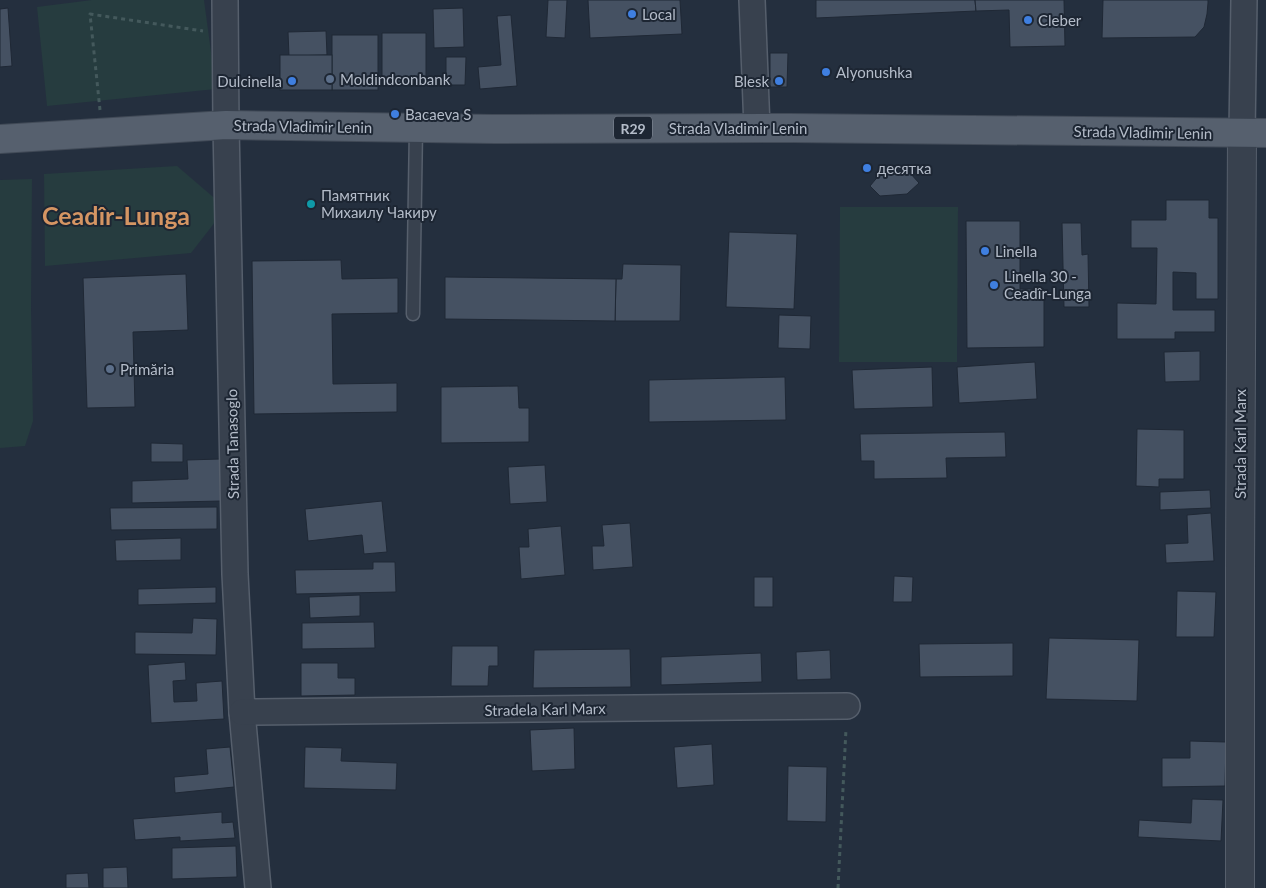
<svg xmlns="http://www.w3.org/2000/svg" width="1266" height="888" font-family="Lato,sans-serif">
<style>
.green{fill:#263c3f}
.building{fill:#455162;stroke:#1f2835}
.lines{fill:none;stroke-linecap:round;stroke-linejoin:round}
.service-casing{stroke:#565f6c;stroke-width:15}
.minor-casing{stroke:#565f6c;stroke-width:28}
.tertiary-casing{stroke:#565f6c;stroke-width:30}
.primary-casing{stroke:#414a57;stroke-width:30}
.path{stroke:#44595c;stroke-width:3;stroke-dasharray:4 4;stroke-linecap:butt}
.service{stroke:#38414e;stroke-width:12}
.minor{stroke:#38414e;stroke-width:25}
.tertiary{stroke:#38414e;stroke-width:28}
.primary{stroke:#56606e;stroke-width:28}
.shop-dot{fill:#3f7fe0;stroke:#1d2633;stroke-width:2}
.service-dot{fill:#5c6f8a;stroke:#1d2633;stroke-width:2}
.culture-dot{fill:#0f9aa8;stroke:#1d2633;stroke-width:2}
.labels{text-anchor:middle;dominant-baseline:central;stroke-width:4;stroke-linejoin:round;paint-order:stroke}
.shield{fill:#1d2633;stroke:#878f9c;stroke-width:1}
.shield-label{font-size:14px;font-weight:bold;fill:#b4bcc9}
.poi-label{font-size:15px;fill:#b4bcc9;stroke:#1d2633;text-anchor:start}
.street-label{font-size:15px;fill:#b4bcc9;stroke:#1d2633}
.town-label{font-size:25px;font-weight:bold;fill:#d59563;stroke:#1d2633}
</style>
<rect width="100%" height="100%" fill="#242f3e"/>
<g class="green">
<polygon points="92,0 204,0 216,89 47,106 37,7"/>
<polygon points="177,166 226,208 191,253 45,266 44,174"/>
<polygon points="32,179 31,308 33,421 25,446 0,448 0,180"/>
<polygon points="840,207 958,207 957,362 839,362"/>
</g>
<g class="building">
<polygon points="548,0 567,0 565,38 546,37"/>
<polygon points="588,0 680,0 682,34 590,38"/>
<polygon points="816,0 975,0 976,11 816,18"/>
<polygon points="975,0 1064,0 1065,46 1010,47 1009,10 976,11"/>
<polygon points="1103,0 1208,0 1208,3 1207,14 1204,27 1195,37 1102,38"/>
<polygon points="8,8 12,66 0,67 0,9"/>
<polygon points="463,8 464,47 434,48 433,9"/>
<polygon points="511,15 517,86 480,89 478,67 501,65 497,16"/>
<polygon points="326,31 327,55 289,56 288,32"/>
<polygon points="382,33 426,33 426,83 382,84"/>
<rect x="332" y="35" width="46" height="55"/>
<polygon points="770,53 788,53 787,87 770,87"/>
<rect x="280" y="55" width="52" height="35"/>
<polygon points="446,57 466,57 465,85 446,85"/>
<polygon points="910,173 919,183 907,194 880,196 870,186 880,174"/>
<polygon points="1166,200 1209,200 1209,218 1218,218 1218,299 1196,299 1196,273 1173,272 1173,310 1215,310 1215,332 1175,332 1175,339 1117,339 1117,303 1156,304 1157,248 1131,248 1131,220 1166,220"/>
<polygon points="966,221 1020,221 1020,289 1044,289 1044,347 967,348"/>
<polygon points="1062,223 1081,223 1082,255 1088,254 1089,307 1064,307"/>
<polygon points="729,232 797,234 794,309 726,307"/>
<polygon points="341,260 342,279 398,278 398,313 332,314 333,384 397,383 397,412 254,414 252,261"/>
<polygon points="623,264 681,265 680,321 615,321 616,279 622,279"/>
<polygon points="186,274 188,330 133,332 135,407 87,408 83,278"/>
<polygon points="445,277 616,279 615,321 445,319"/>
<polygon points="779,315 811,316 810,349 778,348"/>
<polygon points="1200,351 1200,381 1165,382 1164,352"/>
<polygon points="1035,362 1037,399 959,403 957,367"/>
<polygon points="932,367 933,407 854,409 852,370"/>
<polygon points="785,377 786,420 649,422 649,380"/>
<polygon points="518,386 519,408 529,408 529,442 441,443 441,387"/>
<polygon points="1137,429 1184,430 1184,479 1159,479 1159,487 1136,486"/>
<polygon points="1005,432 1006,457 946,458 947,478 874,479 874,461 861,461 860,434"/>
<polygon points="151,443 183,444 183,462 151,462"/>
<polygon points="220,459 221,501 132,503 132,481 188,479 187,460"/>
<polygon points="545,465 547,502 510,504 508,467"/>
<polygon points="1210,490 1211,508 1160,510 1160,492"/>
<polygon points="382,501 387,552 364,554 362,535 308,541 305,509"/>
<polygon points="217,507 217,529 111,530 110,508"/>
<polygon points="1211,513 1214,561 1166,563 1165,544 1188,543 1187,515"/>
<polygon points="630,523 633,567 593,570 592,546 604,546 602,525"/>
<polygon points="561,526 565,575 521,579 519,547 529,547 528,529"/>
<polygon points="181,538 181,560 116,561 115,540"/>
<polygon points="373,562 395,562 396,592 296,594 295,570 373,569"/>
<polygon points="894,576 913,577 912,602 893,602"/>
<rect x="754" y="577" width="19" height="30"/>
<polygon points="216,587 216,603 138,605 138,589"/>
<polygon points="1177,591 1216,592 1214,637 1176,637"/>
<polygon points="360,595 360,616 310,618 309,597"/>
<polygon points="193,618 217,619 216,655 135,654 135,632 192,633"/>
<polygon points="374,622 375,648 302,649 302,623"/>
<polygon points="1049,638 1139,640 1137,701 1046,699"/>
<polygon points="1013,643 1013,676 920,677 919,644"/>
<polygon points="452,646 498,646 498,666 489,666 488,686 451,686"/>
<polygon points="630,649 631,687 533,688 534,650"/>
<polygon points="830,650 831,679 797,680 796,652"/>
<polygon points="761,653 762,682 661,685 661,657"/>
<polygon points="185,662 186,680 173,681 174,702 197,701 196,683 222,681 224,719 151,723 148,665"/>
<polygon points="301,663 338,663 338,678 355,678 355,695 301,696"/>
<polygon points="574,728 575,769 532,771 530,730"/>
<polygon points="1190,741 1226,742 1225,786 1162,787 1162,758 1190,758"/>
<polygon points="712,744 714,785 677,788 674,747"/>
<polygon points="230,747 234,787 175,793 174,777 208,774 206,749"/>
<polygon points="305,747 342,748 341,761 397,763 396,790 304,788"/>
<polygon points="788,766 827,767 826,822 787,821"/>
<polygon points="1192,799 1223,800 1221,841 1138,837 1139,820 1191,823"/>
<polygon points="222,812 222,823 233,822 235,838 180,841 180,837 135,840 133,819"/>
<polygon points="236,846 237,877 172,879 172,848"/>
<polygon points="127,867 128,888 103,888 103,868"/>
<polygon points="88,873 89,888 66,888 66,874"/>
</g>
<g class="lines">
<defs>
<polyline id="service" points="413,314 416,128"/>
<g id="minor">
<polyline points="225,0 226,125 235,574 242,712 258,888"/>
<polyline points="752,0 757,128"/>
<polyline points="1242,133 1244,0"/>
<polyline points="242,712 847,706"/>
</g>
<polyline id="tertiary" points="1240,888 1240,569 1242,133"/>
<polyline id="primary" points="0,139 226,125 493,129 792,128 1266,133"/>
</defs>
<use href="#service" class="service-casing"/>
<use href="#minor" class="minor-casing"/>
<use href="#tertiary" class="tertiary-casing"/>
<use href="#primary" class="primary-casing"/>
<g class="path">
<polyline points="100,110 90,14 203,31"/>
<polyline points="838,888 846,729"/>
</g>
<use href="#service" class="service"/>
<use href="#minor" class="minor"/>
<use href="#tertiary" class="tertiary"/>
<use href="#primary" class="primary"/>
</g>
<g class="shop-dot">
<circle cx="632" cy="14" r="5"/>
<circle cx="1028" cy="20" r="5"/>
<circle cx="826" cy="72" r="5"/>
<circle cx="292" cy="81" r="5"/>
<circle cx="779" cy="81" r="5"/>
<circle cx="395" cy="114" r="5"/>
<circle cx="867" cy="168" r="5"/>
<circle cx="985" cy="251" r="5"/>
<circle cx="994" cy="285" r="5"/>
</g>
<g class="service-dot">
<circle cx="330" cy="79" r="5"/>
<circle cx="110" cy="369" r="5"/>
</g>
<circle class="culture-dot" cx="311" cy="204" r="5"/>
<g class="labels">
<rect class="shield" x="614" y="116.5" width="38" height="23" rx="4"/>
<g class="shield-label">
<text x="633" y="128">R29</text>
</g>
<g class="poi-label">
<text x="642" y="14">Local</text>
<text x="1038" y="20">Cleber</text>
<text x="836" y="72">Alyonushka</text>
<text x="340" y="79">Moldindconbank</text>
<text x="282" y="81" text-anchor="end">Dulcinella</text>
<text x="769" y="81" text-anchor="end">Blesk</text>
<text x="405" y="114">Bacaeva S</text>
<text x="877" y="168">десятка</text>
<text x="321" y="195">Памятник<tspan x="321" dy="17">Михаилу Чакиру</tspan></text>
<text x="995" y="251">Linella</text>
<text x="1004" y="276">Linella 30 -<tspan x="1004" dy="17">Ceadîr-Lunga</tspan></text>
<text x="120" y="369">Primăria</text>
</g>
<g class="street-label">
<text transform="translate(303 126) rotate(1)">Strada Vladimir Lenin</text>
<text x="738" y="128">Strada Vladimir Lenin</text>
<text transform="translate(1143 132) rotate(1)">Strada Vladimir Lenin</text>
<text transform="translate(232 444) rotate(-91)">Strada Tanasoglo</text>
<text transform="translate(1240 444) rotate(-90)">Strada Karl Marx</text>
<text transform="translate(545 709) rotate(-1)">Stradela Karl Marx</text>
</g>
<g class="town-label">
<text x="116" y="215">Ceadîr-Lunga</text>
</g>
</g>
</svg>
